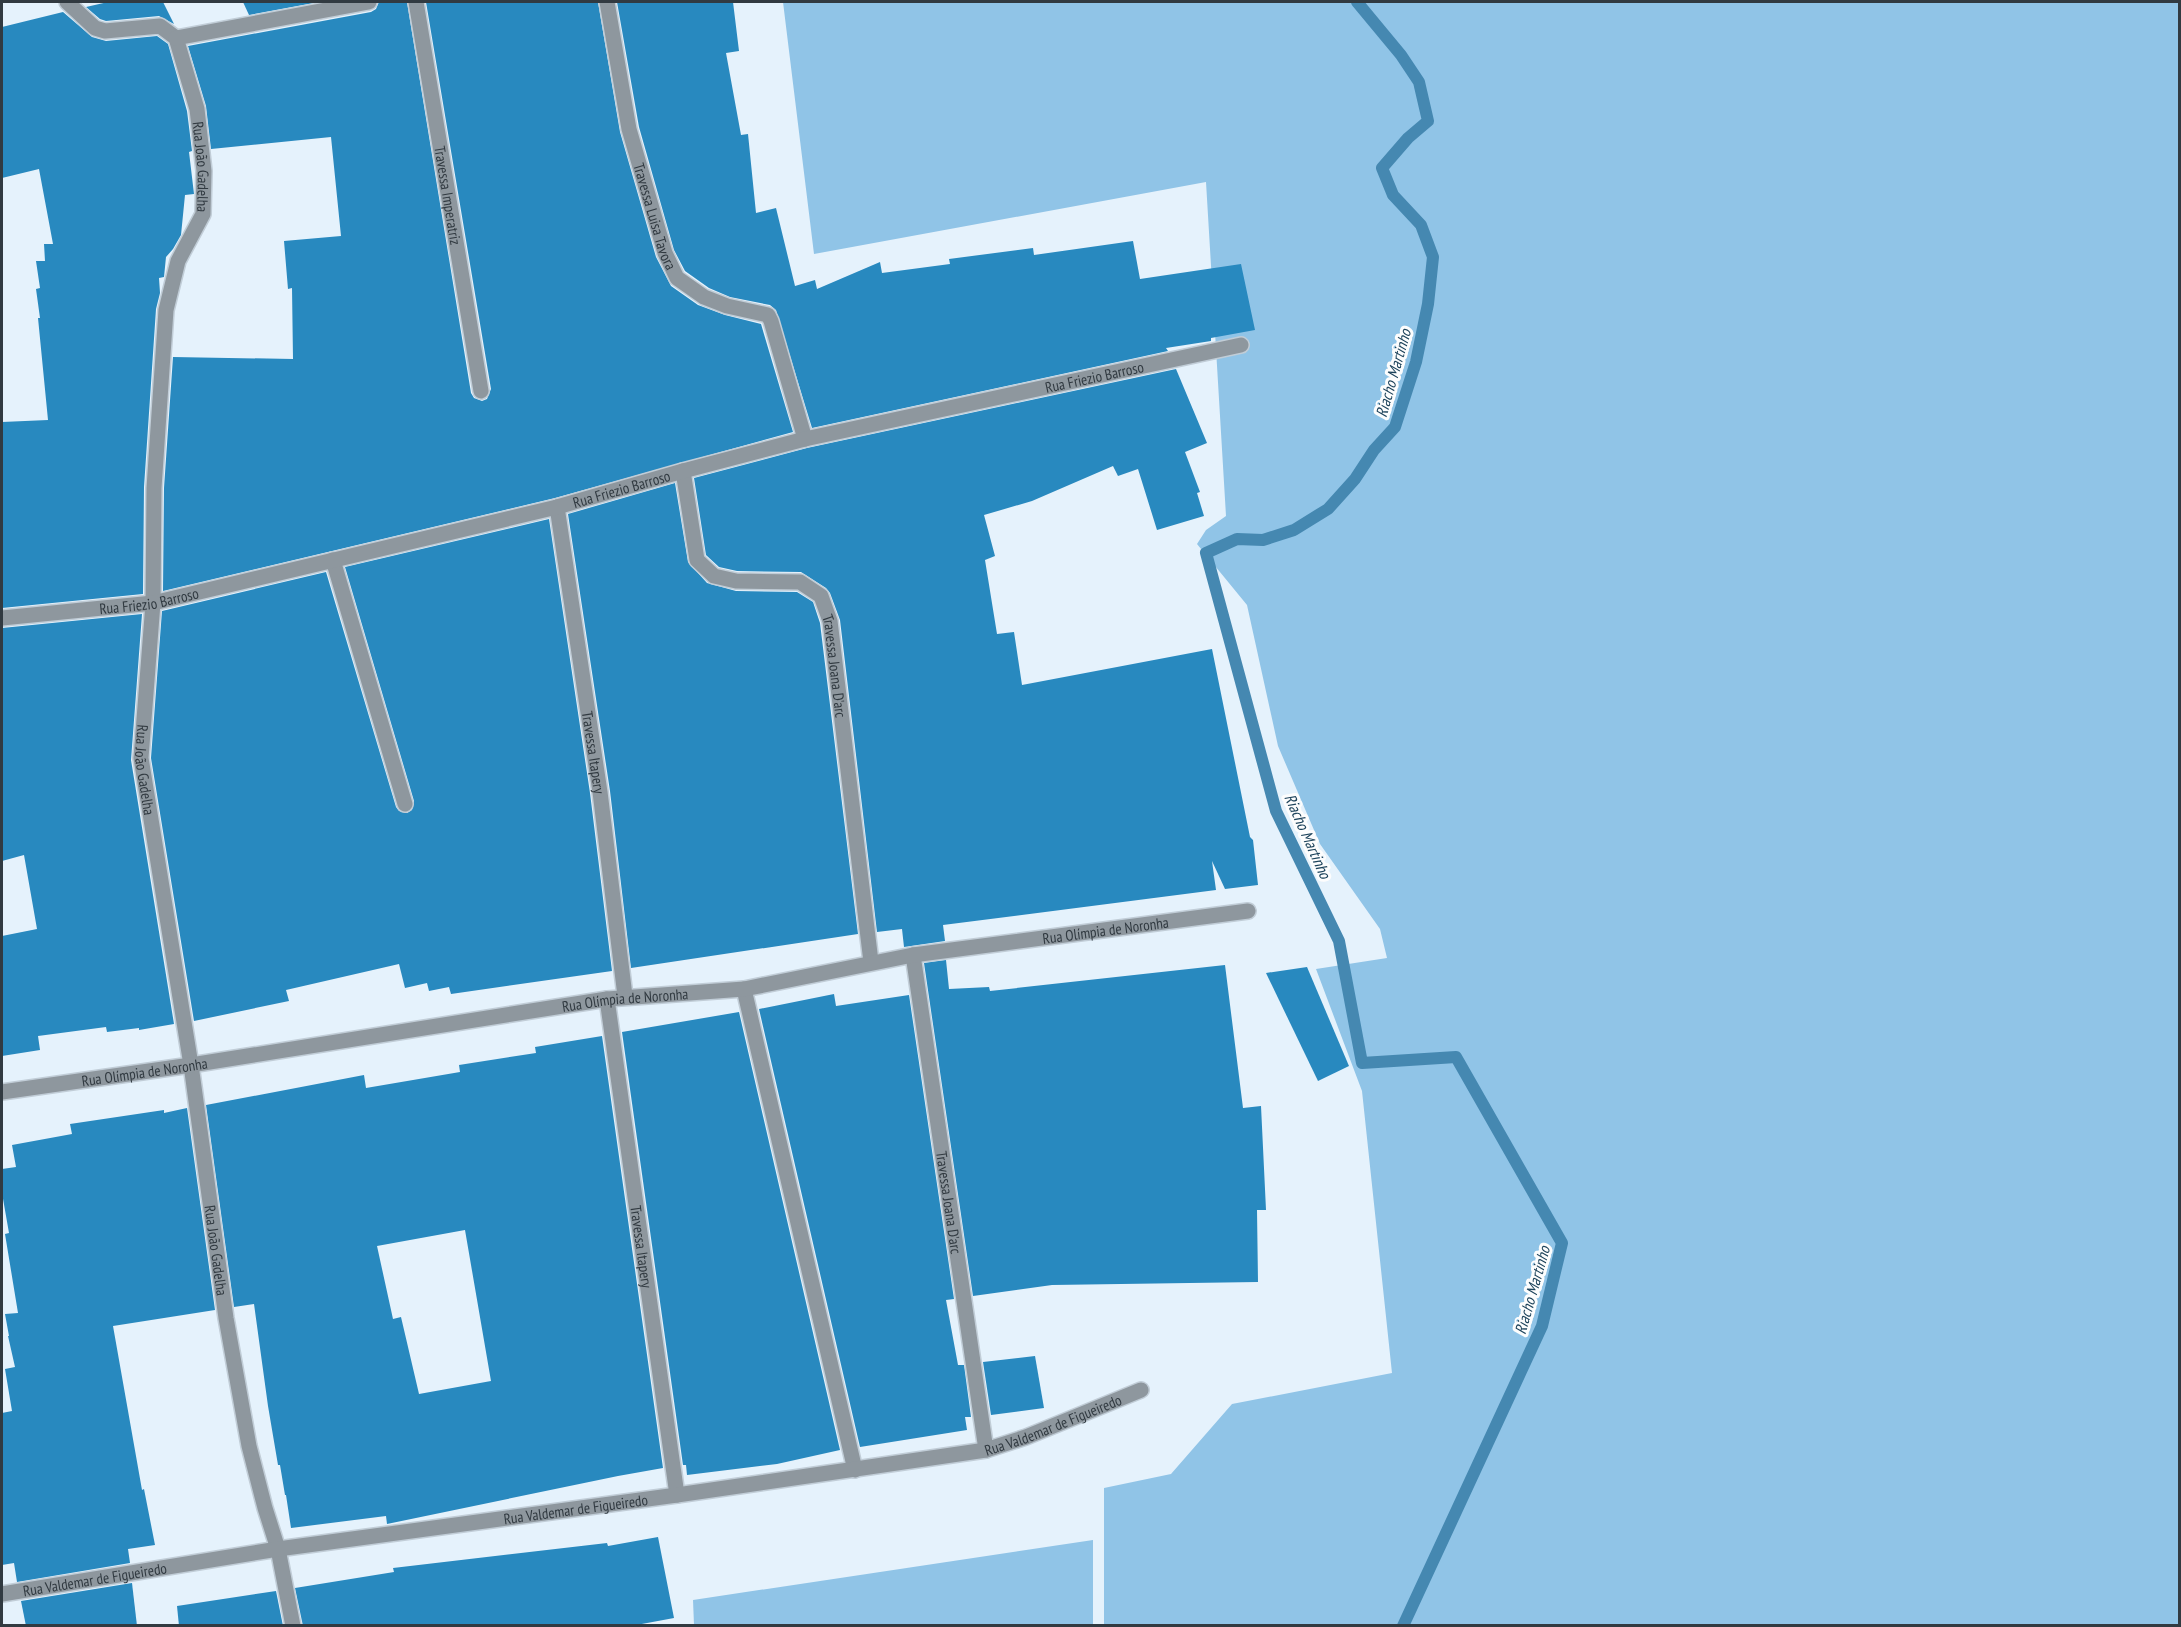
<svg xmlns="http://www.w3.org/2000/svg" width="2181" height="1627" font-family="'PT Sans Narrow',sans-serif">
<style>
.green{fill:#90c4e7}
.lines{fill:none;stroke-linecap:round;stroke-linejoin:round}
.stream{stroke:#4588b1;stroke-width:12}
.building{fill:#2889bf;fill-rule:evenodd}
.minor-casing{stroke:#c1cdd7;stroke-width:18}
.minor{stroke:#8e979e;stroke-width:15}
.labels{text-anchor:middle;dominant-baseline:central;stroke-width:6;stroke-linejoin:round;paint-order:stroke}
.street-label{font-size:15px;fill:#313a41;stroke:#fdfdfd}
.water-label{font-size:16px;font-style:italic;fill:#1d435b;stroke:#fdfdfd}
</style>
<rect width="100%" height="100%" fill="#e5f2fc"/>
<g class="green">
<polygon points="783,2 2179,2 2179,1625 1104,1625 1104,1488 1171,1474 1232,1404 1392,1373 1362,1091 1316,969 1387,958 1380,929 1320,844 1278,746 1247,605 1197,544 1206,530 1226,516 1206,182 814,254"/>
<polygon points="1093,1540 1093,1625 694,1625 693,1600"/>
</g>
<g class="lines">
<polyline class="stream" points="1357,2 1401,55 1419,82 1428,121 1408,138 1382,168 1393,195 1421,225 1433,257 1428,304 1416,362 1395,427 1374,450 1355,479 1328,509 1294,530 1263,540 1237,539 1206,553 1276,811 1339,941 1362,1063 1456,1057 1562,1243 1542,1326 1403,1626"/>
</g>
<g class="building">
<polygon points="108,2 163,2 174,24 159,16 106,21 100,19 86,7"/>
<polygon points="243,2 319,2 249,15"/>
<polygon points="379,2 407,2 471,393 474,398 482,401 487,399 491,389 426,2 598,2 620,132 656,257 671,286 698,305 725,315 761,324 793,432 555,498 163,591 164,488 173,357 293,359 292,288 288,289 284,241 341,236 331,137 211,149 206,106 188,46 371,12 376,9"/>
<polygon points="617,2 733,2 739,51 726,53 741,135 748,134 756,213 776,208 795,286 815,280 817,289 880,262 882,273 950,264 949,259 1033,248 1034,255 1133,241 1140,279 1241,264 1255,330 1211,338 1211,341 1166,348 1168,351 812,428 776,310 770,305 730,297 709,288 685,271 674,250 639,127"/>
<polygon points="63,12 92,37 106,41 157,36 168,44 187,111 192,151 189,152 194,194 185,195 181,235 173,249 166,257 164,277 159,278 160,293 156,309 144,487 143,594 2,608 2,422 48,420 38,318 40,318 36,289 40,288 36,261 45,261 44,244 53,244 39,169 2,178 2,27"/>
<polygon points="1176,369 1207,443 1185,452 1200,492 1197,493 1204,516 1157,530 1138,469 1118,476 1113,466 1032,501 984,515 995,556 985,560 997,634 1014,632 1022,685 1212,649 1250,837 1253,840 1258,885 1225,889 1212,861 1216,890 943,925 945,941 904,947 902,929 877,932 840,620 830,593 826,588 801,572 737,571 719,567 706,555 694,478 807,448"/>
<polygon points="675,483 688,562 707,583 736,591 797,592 813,602 820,623 858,934 631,968 610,791 568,514"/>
<polygon points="549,519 590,793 612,971 451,994 449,987 429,991 427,983 405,988 399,964 286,990 289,1001 194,1021 151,758 162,611 326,572 396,807 399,811 407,813 412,810 414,801 345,567"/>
<polygon points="142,614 131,760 174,1024 139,1030 139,1028 107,1032 106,1027 38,1036 40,1050 2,1056 2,936 37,929 24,855 2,861 2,628"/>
<polygon points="946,960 949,989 989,987 990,991 1225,965 1243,1108 1261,1106 1266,1210 1257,1210 1258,1282 1052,1285 973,1296 924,963"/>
<polygon points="1307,967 1349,1066 1318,1081 1266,973"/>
<polygon points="834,994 836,1006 909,995 954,1299 946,1300 958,1365 964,1365 971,1417 965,1417 967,1430 860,1447 759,1009"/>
<polygon points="739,1012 840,1450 777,1464 687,1475 686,1465 683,1465 622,1032"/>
<path d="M602,1036L663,1468L618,1476L387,1524L386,1516L291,1528L286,1495H285L280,1465H278L268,1406L254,1304L234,1307L206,1105L364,1075L366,1088L460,1072L459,1065L536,1053L535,1047ZM465,1230L491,1381L419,1394L401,1317L393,1319L377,1246Z"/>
<polygon points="187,1108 215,1310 113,1326 142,1490 144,1489 155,1545 128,1549 130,1563 17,1582 14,1563 2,1565 2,1413 12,1411 5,1369 15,1367 8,1336 9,1336 5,1314 18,1313 5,1234 9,1233 2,1193 2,1169 16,1167 12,1145 72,1134 70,1124 164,1110 164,1113"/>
<polygon points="1035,1356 1044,1408 991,1415 983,1362"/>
<polygon points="658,1537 674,1618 631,1626 303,1626 295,1588 394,1572 393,1568 607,1543 608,1546"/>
<polygon points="132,1583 137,1626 26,1626 21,1601"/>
<polygon points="276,1591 283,1626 179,1626 177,1606"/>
</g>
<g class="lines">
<defs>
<g id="minor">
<path id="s1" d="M67,2L95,28L105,31L160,26L176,38L197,109L204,171L203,214L178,261L166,310L154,488L153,603L141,758L191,1065L226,1318L249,1446L265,1508L278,1549L293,1626"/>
<path id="s2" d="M416,2L481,391"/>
<path id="s3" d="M607,2L629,129L665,253L677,278L704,297L727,306L768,315L771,321L805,439"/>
<polyline points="176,38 369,2"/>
<path id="s4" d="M683,471L697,560L714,576L736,581L800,582L821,596L830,621L871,962"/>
<path id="s5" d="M557,507L600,792L625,996"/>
<polyline points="333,560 405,804"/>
<path id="s6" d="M2,618L153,603L557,507L683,471L805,439L1241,345"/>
<path id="s7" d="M913,955L986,1450"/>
<polyline points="744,989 855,1470"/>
<path id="s8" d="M607,999L677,1495"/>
<path id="s9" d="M2,1092L191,1065L607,999L744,989L913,955L1248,911"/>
<path id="s10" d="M2,1594L278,1549L677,1495L986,1450L1026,1437L1141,1390"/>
</g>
</defs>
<use href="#minor" class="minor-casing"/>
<use href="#minor" class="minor"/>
</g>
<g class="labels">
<g class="street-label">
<text stroke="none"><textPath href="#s1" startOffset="256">Rua João Gadelha</textPath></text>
<text stroke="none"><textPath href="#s2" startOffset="196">Travessa Imperatriz</textPath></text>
<text stroke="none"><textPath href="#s3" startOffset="220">Travessa Luisa Tavora</textPath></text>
<text stroke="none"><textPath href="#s6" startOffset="1120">Rua Friezio Barroso</textPath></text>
<text stroke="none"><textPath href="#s6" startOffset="634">Rua Friezio Barroso</textPath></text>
<text stroke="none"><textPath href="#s6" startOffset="148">Rua Friezio Barroso</textPath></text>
<text stroke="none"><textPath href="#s4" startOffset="297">Travessa Joana D'arc</textPath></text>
<text stroke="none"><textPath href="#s5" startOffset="248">Travessa Itapery</textPath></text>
<text stroke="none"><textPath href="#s1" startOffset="868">Rua João Gadelha</textPath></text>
<text stroke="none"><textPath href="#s9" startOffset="1116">Rua Olímpia de Noronha</textPath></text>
<text stroke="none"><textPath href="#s9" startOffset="630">Rua Olímpia de Noronha</textPath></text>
<text stroke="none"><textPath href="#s9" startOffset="144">Rua Olímpia de Noronha</textPath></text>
<text stroke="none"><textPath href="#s7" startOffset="250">Travessa Joana D'arc</textPath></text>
<text stroke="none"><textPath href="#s8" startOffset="250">Travessa Itapery</textPath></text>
<text stroke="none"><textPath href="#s1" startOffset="1354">Rua João Gadelha</textPath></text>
<text stroke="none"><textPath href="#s10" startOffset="1066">Rua Valdemar de Figueiredo</textPath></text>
<text stroke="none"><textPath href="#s10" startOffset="580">Rua Valdemar de Figueiredo</textPath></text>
<text stroke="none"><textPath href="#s10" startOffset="94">Rua Valdemar de Figueiredo</textPath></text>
</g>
<g class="water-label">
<text transform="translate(1393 373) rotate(-74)">Riacho Martinho</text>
<text transform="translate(1308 836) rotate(66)">Riacho Martinho</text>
<text transform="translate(1532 1290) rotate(-74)">Riacho Martinho</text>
</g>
</g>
<rect width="2181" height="1627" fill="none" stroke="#313a41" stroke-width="6"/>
</svg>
